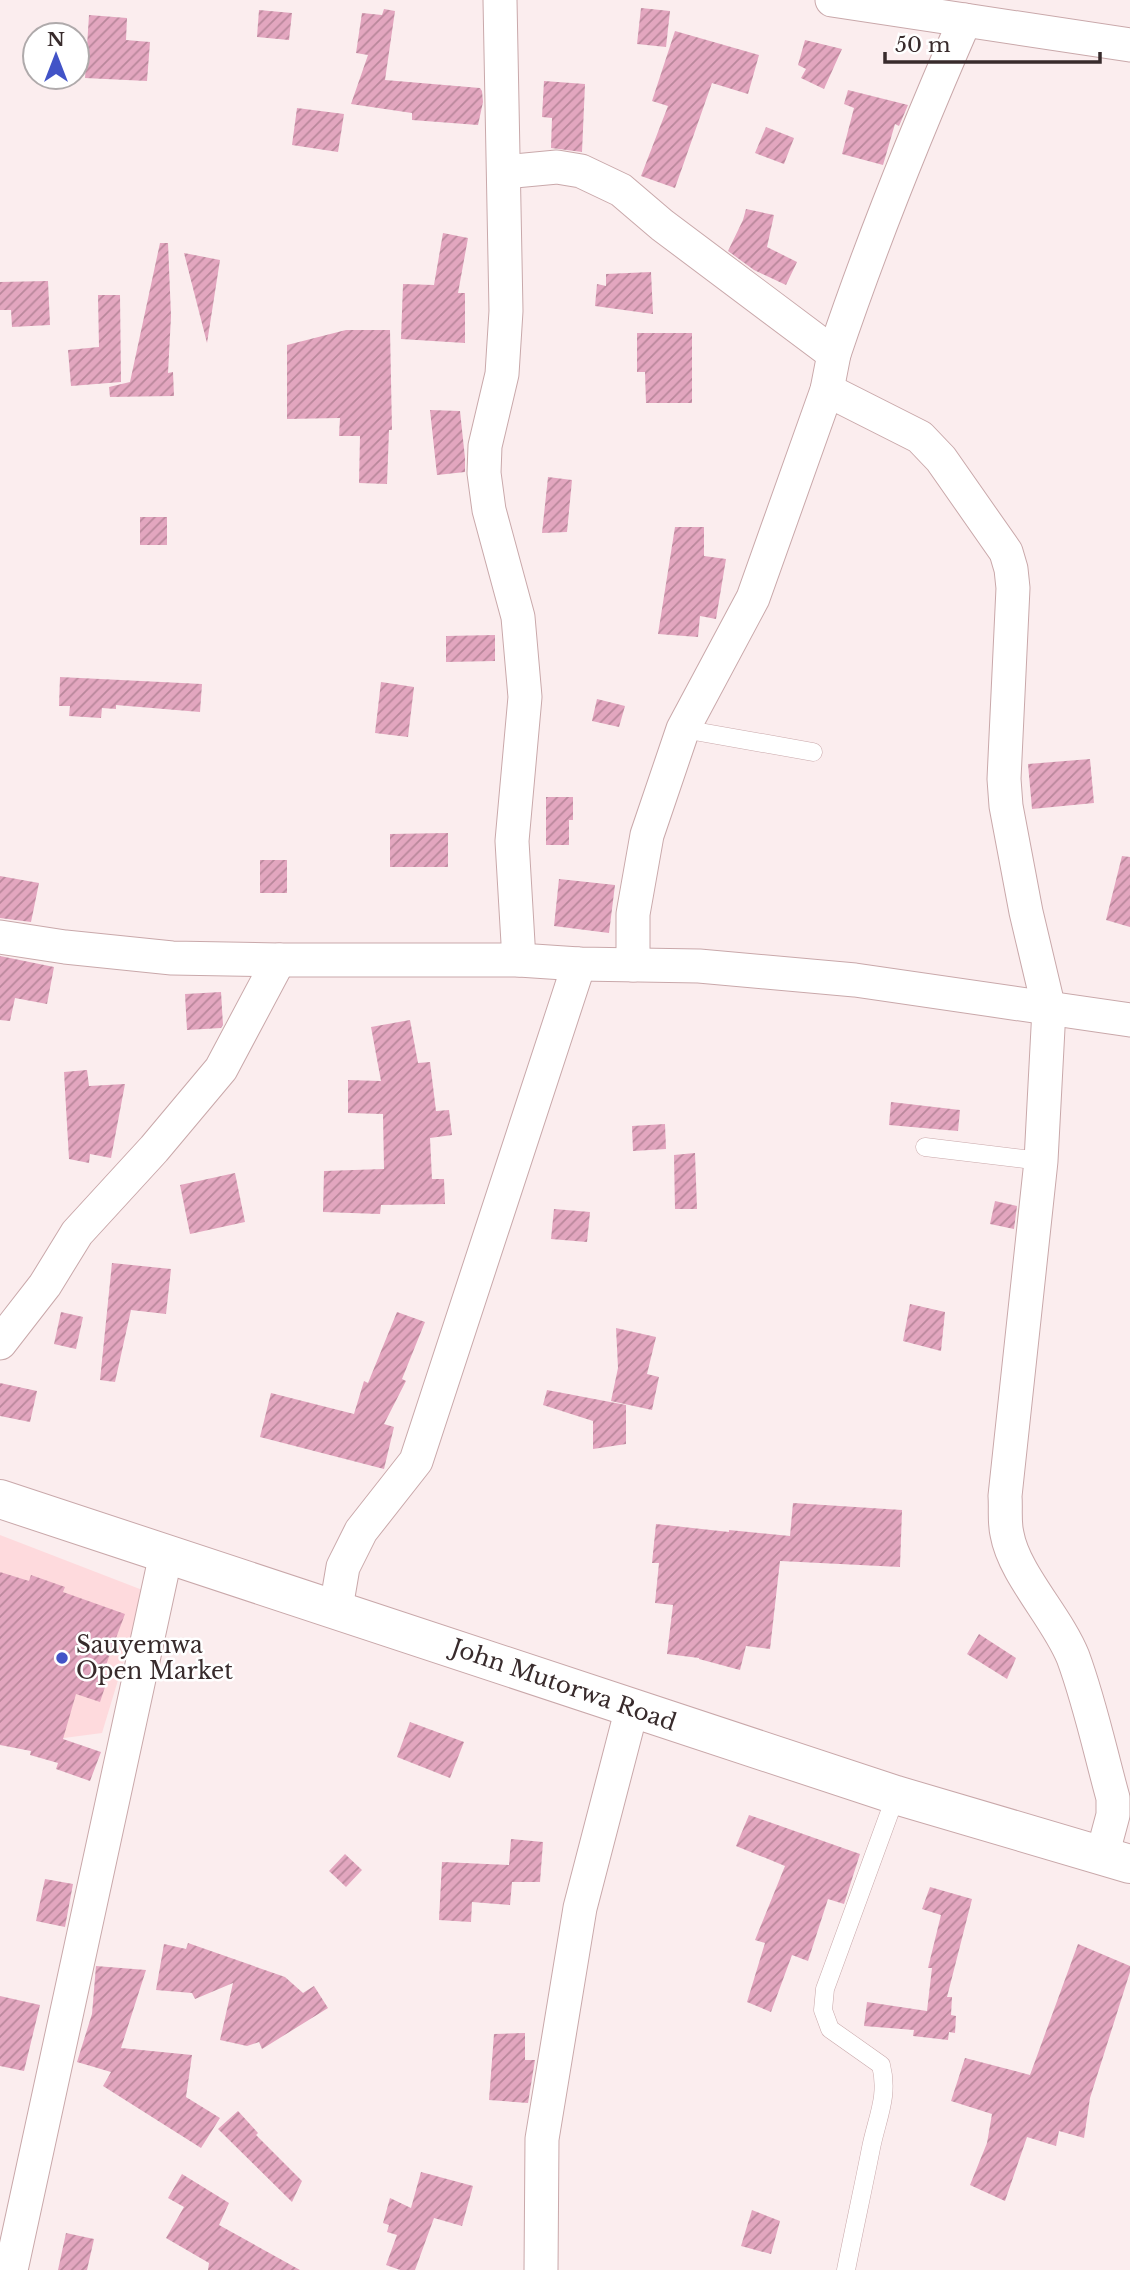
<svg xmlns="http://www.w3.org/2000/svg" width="1130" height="2270" font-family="'Libre Baskerville',serif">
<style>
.built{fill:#fedadd}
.building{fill:url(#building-hatch)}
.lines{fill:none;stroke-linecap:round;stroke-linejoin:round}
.lane-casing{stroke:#c9a8aa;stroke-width:19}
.street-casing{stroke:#c9a8aa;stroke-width:35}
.secondary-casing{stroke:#c9a8aa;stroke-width:40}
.lane{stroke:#fff;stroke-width:18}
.street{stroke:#fff;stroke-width:33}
.secondary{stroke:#fff;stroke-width:38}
.poi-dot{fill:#4253c7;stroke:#fff;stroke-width:2.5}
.labels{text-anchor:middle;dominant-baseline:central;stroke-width:5;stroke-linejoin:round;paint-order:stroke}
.poi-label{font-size:23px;fill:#382b2c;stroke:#fff;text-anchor:start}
.street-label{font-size:23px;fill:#382b2c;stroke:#fff}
</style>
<defs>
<pattern id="building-hatch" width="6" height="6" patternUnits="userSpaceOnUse" patternTransform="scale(1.75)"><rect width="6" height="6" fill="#e3a6bf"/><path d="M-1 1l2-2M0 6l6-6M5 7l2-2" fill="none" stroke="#b9879b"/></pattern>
</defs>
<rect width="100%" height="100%" fill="#fbedee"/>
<polygon class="built" points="0,1535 145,1591 102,1733 64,1738 0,1724"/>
<g class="building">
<polygon points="641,8 670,11 666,47 637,44"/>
<polygon points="384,9 395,11 385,80 480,88 482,91 483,102 478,125 412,120 412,113 351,104 368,55 356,53 362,13 382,15"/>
<polygon points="259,10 292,13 289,40 257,37"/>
<polygon points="89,15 127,18 126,40 150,42 147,81 85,78"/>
<polygon points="675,31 759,55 748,94 712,83 675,188 641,176 668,106 652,101"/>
<polygon points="805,40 842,49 824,89 801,78 806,69 798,65"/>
<polygon points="544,81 585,84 582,152 551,148 552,118 542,117"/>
<polygon points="848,90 908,105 899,126 895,124 883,165 842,154 854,108 844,104"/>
<polygon points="297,108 344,114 338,152 292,145"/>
<polygon points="766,127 794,138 784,164 755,153"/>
<polygon points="746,209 774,215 767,247 797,262 786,285 754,270 728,251 743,220"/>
<polygon points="443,233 468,238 458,293 465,293 465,343 401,339 403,284 434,285"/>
<polygon points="160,243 168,243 171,316 168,373 173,372 174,396 110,397 109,387 130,382"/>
<polygon points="184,253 220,260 207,343"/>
<polygon points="651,272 653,314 595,306 597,284 606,286 606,274"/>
<polygon points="48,281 50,325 12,327 11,310 0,310 0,282"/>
<polygon points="98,295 120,295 121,382 71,386 68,350 99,347"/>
<polygon points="346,330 390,330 392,430 389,430 387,484 359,483 360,436 339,436 340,418 287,419 287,345"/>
<polygon points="637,333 692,333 692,403 646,403 645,372 637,372"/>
<polygon points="430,410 460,411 465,458 465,472 437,475"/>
<polygon points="548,477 572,480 567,532 542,533"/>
<rect x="140" y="517" width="27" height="28"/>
<polygon points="675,527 704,527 704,556 726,559 716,619 700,616 698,637 658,634"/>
<polygon points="495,635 495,661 446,662 446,636"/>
<polygon points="60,677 202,684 200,712 116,705 116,709 102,708 101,718 69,716 70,706 59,706"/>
<polygon points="381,682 414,687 408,737 375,733"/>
<polygon points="597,699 625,706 619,727 592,721"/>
<polygon points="1090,759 1094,803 1032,809 1028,764"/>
<polygon points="546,797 573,797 573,820 569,820 569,845 546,845"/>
<polygon points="448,833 448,867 390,867 390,834"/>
<polygon points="1122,856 1130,857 1130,927 1106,920"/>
<rect x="260" y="860" width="27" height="33"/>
<polygon points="0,876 39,883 31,922 0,918"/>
<polygon points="559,879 615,885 609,933 554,926"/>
<polygon points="0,956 54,967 47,1004 15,998 10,1021 0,1020"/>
<polygon points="221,992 223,1025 221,1028 187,1030 185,994"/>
<polygon points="410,1020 418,1063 430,1062 436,1111 449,1110 452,1135 430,1138 432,1179 444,1179 445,1204 381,1205 380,1214 323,1212 324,1171 384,1169 383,1114 348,1113 348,1080 381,1081 371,1027"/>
<polygon points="87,1070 89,1086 125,1084 111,1158 90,1154 89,1163 69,1159 64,1072"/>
<polygon points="891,1102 960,1110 958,1131 889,1125"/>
<polygon points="665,1124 666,1149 633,1151 632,1126"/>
<polygon points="695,1153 697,1209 675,1209 674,1155"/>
<polygon points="235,1173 245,1222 190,1234 180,1185"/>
<polygon points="995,1201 1017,1206 1014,1229 990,1224"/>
<polygon points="554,1209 590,1212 587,1242 551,1239"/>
<polygon points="112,1263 171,1269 166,1314 131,1310 115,1382 100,1380"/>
<polygon points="910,1304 945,1312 941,1351 903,1341"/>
<polygon points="61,1312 83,1317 76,1349 54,1344"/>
<polygon points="397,1312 425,1322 402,1379 406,1381 384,1424 394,1427 384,1469 260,1437 271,1393 354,1414 364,1381 368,1383"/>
<polygon points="616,1328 656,1337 647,1374 659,1377 652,1410 611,1401 618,1368"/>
<polygon points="0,1383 37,1391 30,1422 0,1416"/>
<polygon points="547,1390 626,1405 626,1444 593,1449 593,1421 543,1405"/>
<polygon points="793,1503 902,1510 900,1567 780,1561 770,1649 746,1646 740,1670 699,1659 699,1658 667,1654 673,1605 655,1603 659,1563 652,1563 656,1524 729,1532 729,1530 790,1536"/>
<polygon points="0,1572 29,1581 31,1575 65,1587 63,1592 125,1614 103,1673 109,1675 100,1702 76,1694 63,1739 101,1752 90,1781 56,1769 58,1763 30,1755 31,1751 0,1745"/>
<polygon points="979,1634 1016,1658 1007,1679 967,1654"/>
<polygon points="410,1722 464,1742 450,1778 397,1757"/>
<polygon points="749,1815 860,1854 844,1904 828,1899 808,1961 792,1955 771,2012 747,2002 765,1943 755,1940 785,1866 736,1846"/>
<polygon points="511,1839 543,1842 540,1882 512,1882 510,1905 472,1902 471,1922 439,1920 442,1862 509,1865"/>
<polygon points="345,1854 362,1870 346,1887 329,1871"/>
<polygon points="45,1879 73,1884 65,1927 36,1921"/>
<polygon points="930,1887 972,1899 947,1997 952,1997 951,2015 956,2016 955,2033 949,2032 948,2040 913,2036 914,2030 864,2026 867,2002 927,2011 932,1968 928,1968 941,1915 922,1909"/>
<polygon points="188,1943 285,1977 303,1993 314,1986 328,2008 262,2049 259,2042 247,2046 220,2040 233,1983 195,1999 192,1993 156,1990 164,1944 186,1949"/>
<polygon points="1078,1944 1130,1966 1130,1972 1090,2098 1084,2138 1059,2131 1056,2146 1027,2137 1005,2201 970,2185 987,2143 992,2114 951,2101 965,2058 1030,2075"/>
<polygon points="96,1966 146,1970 121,2048 192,2055 186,2097 220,2118 201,2148 103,2086 111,2072 77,2062 92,2014"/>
<polygon points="0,1996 40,2005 24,2071 0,2066"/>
<polygon points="525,2033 525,2060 535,2060 528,2103 489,2100 494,2034"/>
<polygon points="238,2111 258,2133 256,2135 302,2181 292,2202 218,2129"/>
<polygon points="421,2172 473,2186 462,2226 434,2218 415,2270 400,2270 386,2265 397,2235 387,2232 389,2225 383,2223 390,2198 411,2208"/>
<polygon points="182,2174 229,2203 219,2225 300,2270 208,2270 209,2263 166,2238 184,2207 168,2198"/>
<polygon points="752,2210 780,2221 771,2254 741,2246"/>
<polygon points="66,2233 94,2239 87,2270 58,2270"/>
</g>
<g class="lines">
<defs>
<g id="lane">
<polyline points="683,729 813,752"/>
<polyline points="925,1147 1041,1161"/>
<path d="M846,2270C854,2229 863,2189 871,2148C877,2118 889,2096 881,2065L830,2029L823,2010L825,1989L896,1795"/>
</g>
<g id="street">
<polyline points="500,0 506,311 502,374 485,446 484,473 489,510 518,617 525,697 512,841 519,960"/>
<polyline points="832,0 1130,45"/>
<polyline points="504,172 557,167 581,171 621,190 662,225 834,354 827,390 753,598 683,729 647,835 633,914 633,965"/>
<path d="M834,354C872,241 917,130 965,20"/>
<path d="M827,390L920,437L941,459L1006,552L1011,569L1013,588L1004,779L1006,806L1026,912L1049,1009L1041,1161L1005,1496C1006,1508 1004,1522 1007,1534C1014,1574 1057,1617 1073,1657C1090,1703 1100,1751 1113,1798V1815L1102,1856"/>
<polyline points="0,937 65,947 172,958 279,960 519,960 579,964 699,966 855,980 1130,1020"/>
<polyline points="0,1343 45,1285 77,1233 154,1149 221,1069 279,960"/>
<polyline points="336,1608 343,1567 361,1531 416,1461 579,964"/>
<polyline points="11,2270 166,1554"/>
<polyline points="541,2270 542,2139 580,1908 632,1708"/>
</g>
<polyline id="secondary" points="0,1499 896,1795 1130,1864"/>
</defs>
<use href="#lane" class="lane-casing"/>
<use href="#street" class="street-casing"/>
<use href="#secondary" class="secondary-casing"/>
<use href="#lane" class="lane"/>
<use href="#street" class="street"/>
<use href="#secondary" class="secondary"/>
</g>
<circle class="poi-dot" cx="62" cy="1658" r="7"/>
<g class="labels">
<g class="poi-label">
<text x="76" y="1645">Sauyemwa<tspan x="76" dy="26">Open Market</tspan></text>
</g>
<g class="street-label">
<text transform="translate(564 1685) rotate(19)">John Mutorwa Road</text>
</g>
</g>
<g transform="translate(56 56)"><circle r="33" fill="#ffffff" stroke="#afaaab" stroke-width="2"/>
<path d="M0-5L12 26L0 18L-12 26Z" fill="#4253c7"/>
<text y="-10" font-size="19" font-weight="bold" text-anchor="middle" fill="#382b2c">N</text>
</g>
<path d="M885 52v10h215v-10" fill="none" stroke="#382b2c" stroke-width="3.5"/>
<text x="895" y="52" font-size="21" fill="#382b2c" stroke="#ffffff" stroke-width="5" paint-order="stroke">50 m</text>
</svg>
